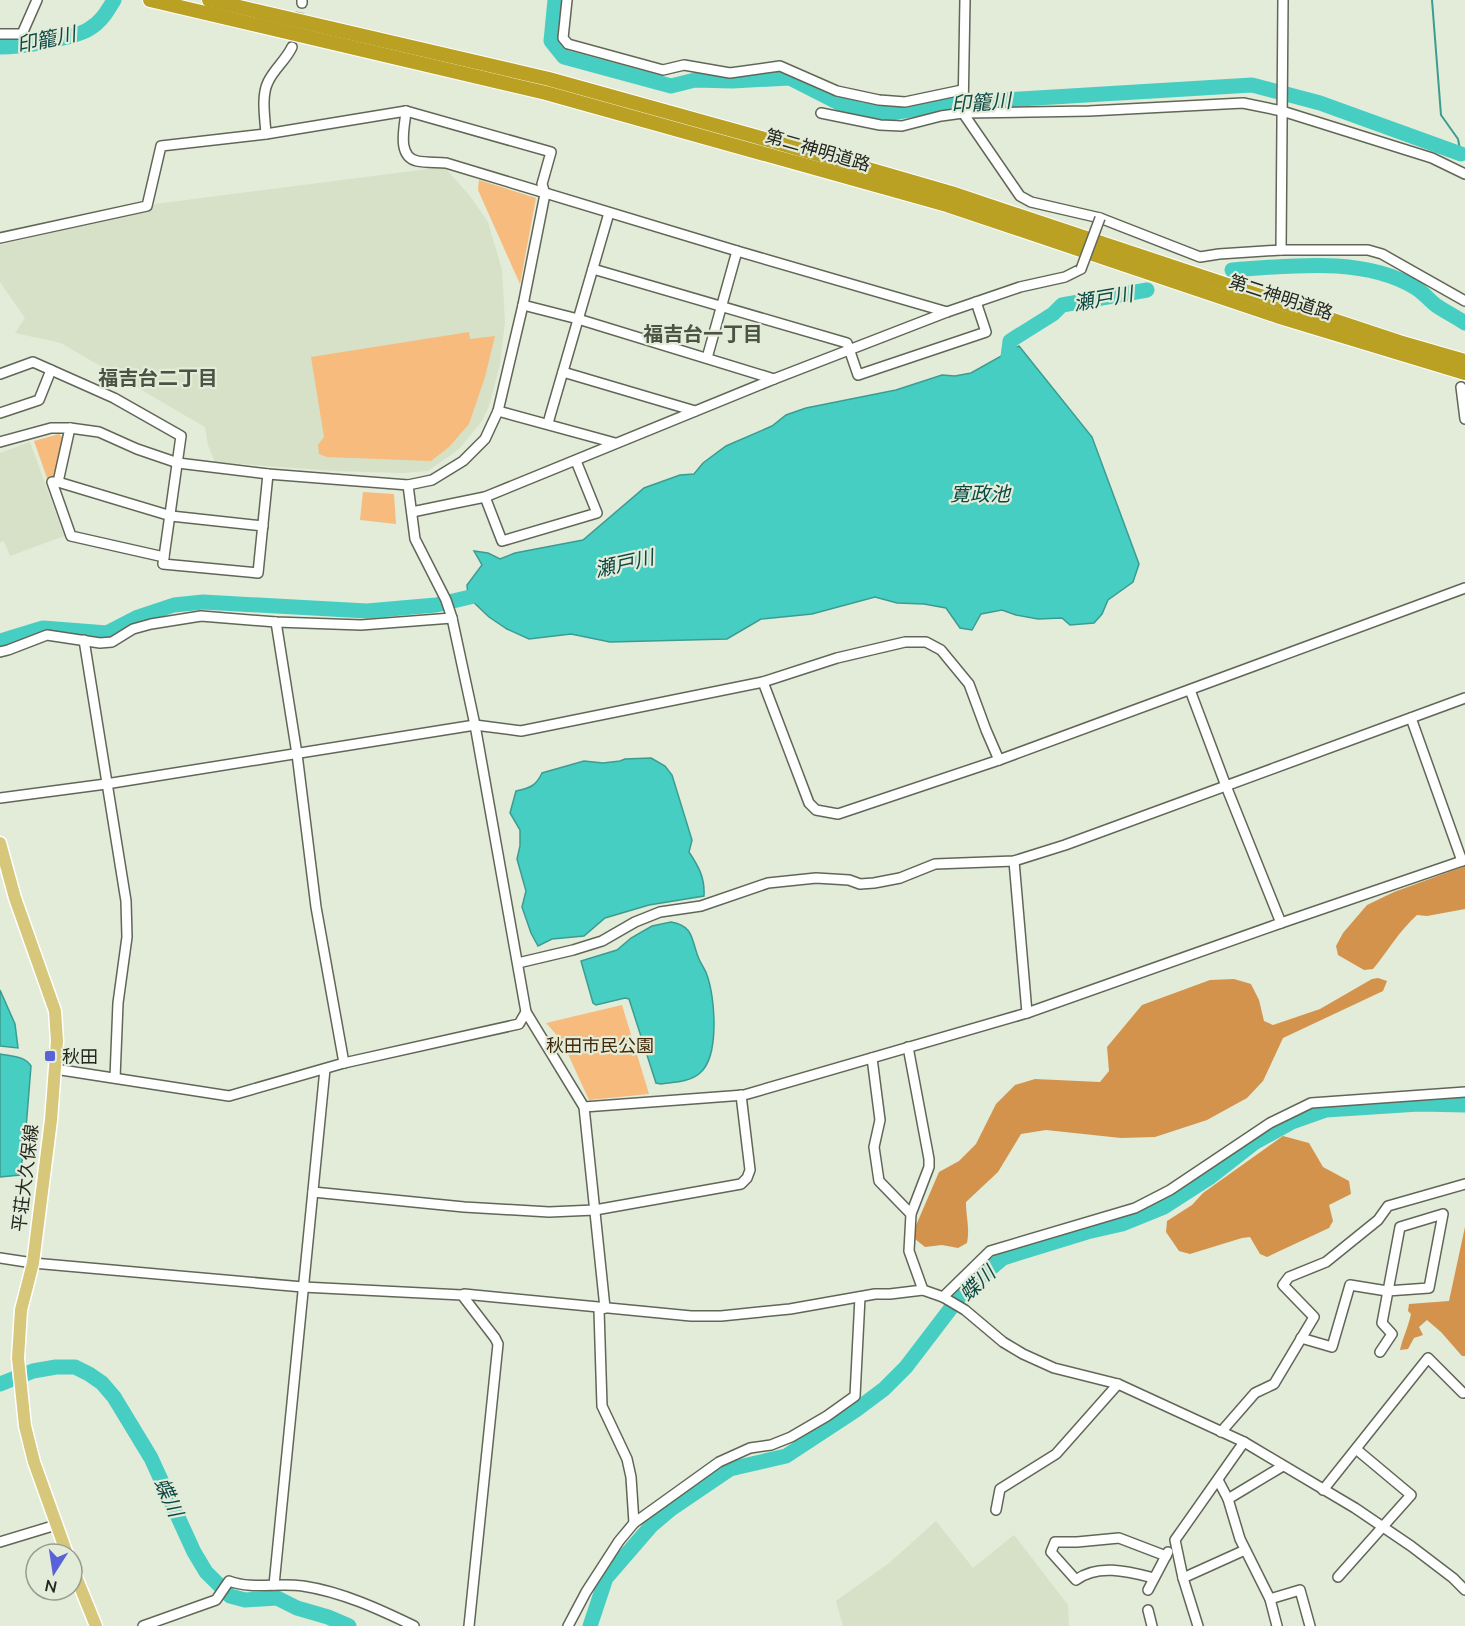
<svg xmlns="http://www.w3.org/2000/svg" width="1465" height="1626" font-family="Mulish,'Noto Sans JP',sans-serif">
<style>
.built{fill:#d6e1c8}
.green{fill:#f6bb7d}
.forest{fill:#d3934c}
.water{fill:#46cec2;stroke:#3c9c91;stroke-width:1.5}
.lines{fill:none;stroke-linecap:round;stroke-linejoin:round}
.stream{stroke:#3c9c91;stroke-width:2}
.river{stroke:#46cec2;stroke-width:15}
.minor-tunnel{stroke:#bdc4b4;stroke-width:9;stroke-dasharray:9 4.5;stroke-linecap:butt}
.minor-casing{stroke:#606757;stroke-width:12}
.major-casing{stroke:#fff;stroke-width:15}
.highway-casing{stroke:#fff;stroke-width:16}
.minor{stroke:#fff;stroke-width:9}
.major{stroke:#d6c77b;stroke-width:12}
.highway{stroke:#bba123;stroke-width:14}
.minor-bridge-casing{stroke:#606757;stroke-width:12;stroke-linecap:butt}
.minor-bridge{stroke:#fff;stroke-width:9}
.poi-dot{fill:#5a62d9;stroke:#e3ebd9;stroke-width:2}
.labels{text-anchor:middle;dominant-baseline:central;stroke-width:4.5;stroke-linejoin:round;paint-order:stroke}
.street-label{font-size:18px;fill:#242620;stroke:#e3ebd9}
.park-label{font-size:18px;fill:#432909;stroke:#e3ebd9}
.poi-label{font-size:18px;fill:#242620;stroke:#e3ebd9;text-anchor:start}
.water-label{font-size:20px;font-style:italic;fill:#0d4944;stroke:#e3ebd9}
.neighbourhood-label{font-size:20px;font-weight:bold;fill:#4d5344;stroke:#e3ebd9}
</style>
<rect width="100%" height="100%" fill="#e3ebd9"/>
<g class="built">
<polygon points="444,167 470,196 488,222 502,270 505,322 500,364 489,406 482,421 459,449 428,471 403,473 334,471 215,462 208,445 205,427 61,343 15,333 25,318 0,282 0,245 151,210 155,204"/>
<polygon points="30,442 64,536 10,556 4,541 0,542 0,453"/>
<polygon points="936,1521 973,1568 1014,1535 1068,1605 1069,1626 843,1626 836,1601 889,1563"/>
</g>
<g class="green">
<polygon points="479,180 536,198 520,284 478,190"/>
<polygon points="469,332 470,339 495,336 485,377 469,424 449,447 431,461 327,457 319,454 318,445 324,437 311,357"/>
<polygon points="59,434 62,437 56,477 47,478 34,441"/>
<polygon points="363,492 394,494 396,524 360,520"/>
<polygon points="622,1005 649,1094 589,1100 562,1041 546,1023"/>
</g>
<g class="forest">
<path d="M1465,866V909L1427,916L1417,915C1399,931 1388,951 1373,969L1364,970L1338,955L1336,946L1343,933L1367,905L1394,892Z"/>
<path d="M1378,978L1387,981L1383,991L1283,1038L1263,1081L1247,1098L1207,1120L1155,1137L1121,1138L1046,1130L1021,1134L998,1172L966,1202C966,1218 970,1227 967,1243L958,1248L942,1245L925,1247L915,1239L914,1230L939,1172L959,1161L976,1144L996,1104L1015,1085L1035,1079L1100,1082L1109,1071L1107,1047L1142,1005L1210,980L1234,979L1251,984L1259,1000L1264,1021L1273,1025L1320,1009L1372,979Z"/>
<polygon points="1283,1136 1309,1143 1323,1167 1349,1181 1351,1194 1329,1205 1333,1221 1329,1228 1267,1257 1260,1254 1250,1237 1242,1238 1190,1254 1179,1251 1166,1232 1167,1221 1192,1205 1203,1193"/>
<path d="M1465,1227V1356H1462L1441,1332L1427,1320L1419,1327L1423,1335L1414,1338L1408,1349L1400,1350C1403,1337 1408,1328 1411,1314L1408,1311L1409,1304L1449,1301Z"/>
</g>
<g class="water">
<polygon points="1019,346 1092,437 1139,564 1133,582 1108,600 1102,614 1094,623 1070,625 1062,618 1038,619 1016,615 1002,610 981,614 972,630 960,628 946,608 924,604 897,603 875,597 812,614 761,619 727,639 610,642 571,634 529,639 507,629 489,617 468,597 467,585 482,565 474,551 488,553 500,559 515,553 583,540 644,488 680,475 694,474 703,463 726,446 772,426 786,415 806,408 896,390 942,375 955,376 971,373"/>
<path d="M651,758L665,766L672,775L692,840L689,852C699,867 705,878 704,896L649,905L605,918L584,936L552,939L538,946L531,933L522,907L526,891L517,859L520,846V830L510,813L516,791C530,788 536,786 542,773L584,761L603,763L620,761L625,759Z"/>
<path d="M671,922C695,926 691,941 699,959C701,964 705,969 707,975C715,997 720,1056 700,1073C690,1082 674,1082 661,1084L656,1083L629,999L625,998L596,1005L593,1003L581,961L617,950L631,938L652,926Z"/>
<polygon points="0,990 15,1024 18,1048 0,1046"/>
<path d="M0,1054C11,1056 25,1056 31,1066L25,1141L20,1175L0,1177Z"/>
</g>
<g class="lines">
<polyline class="stream" points="1432,0 1441,115 1458,139 1461,154 1465,155"/>
<g class="river">
<polyline points="555,0 551,41 564,57 671,86 695,80 732,81 790,78 843,105 862,110 891,113 954,103 1252,85 1320,103 1461,154"/>
<path d="M0,47C20,47 73,39 89,29C101,22 107,12 114,0"/>
<path d="M1232,270C1290,266 1364,256 1416,288C1424,293 1430,301 1437,306C1446,312 1456,317 1465,323"/>
<polyline points="1006,373 1010,341 1053,314 1062,305 1147,290"/>
<polyline points="0,641 43,628 107,633 138,617 174,605 203,602 367,611 436,605 487,593"/>
<polyline points="0,1384 33,1371 56,1367 75,1367 89,1374 102,1383 114,1397 151,1458 194,1552 206,1572 230,1596 245,1600 277,1598 297,1608 328,1617 349,1626"/>
<polyline points="590,1626 606,1578 651,1526 671,1509 730,1469 786,1456 856,1410 884,1389 906,1367 964,1291 1003,1258 1087,1232 1122,1224 1164,1207 1209,1178 1254,1143 1292,1122 1326,1110 1419,1104 1465,1105"/>
</g>
<polyline class="minor-tunnel" points="292,47 302,3"/>
<defs>
<g id="minor">
<polyline points="302,0 302,3"/>
<polyline points="567,0 563,38 568,44 663,70 684,65 730,73 780,66 837,91 879,100 905,102 962,90"/>
<polyline points="965,0 963,113 1020,196 1031,202 1100,218 1200,257 1219,254 1281,250 1283,0"/>
<polyline points="0,34 22,34 37,0"/>
<path d="M406,111C405,126 396,156 417,161C426,163 437,162 446,163L737,251L947,312"/>
<polyline points="821,113 880,125 902,126 941,116 963,113 1089,111 1243,103 1282,111 1432,158 1465,174"/>
<path d="M266,134C265,118 261,96 268,82C274,69 286,60 292,47"/>
<polyline points="0,238 147,206 161,146 266,134 406,111 551,152 542,184 545,194 523,305 498,411 485,439 463,461 432,480 408,485 268,474 178,463 137,449 99,432 70,428 51,428 0,442"/>
<polyline points="1281,250 1368,250 1382,254 1465,301"/>
<polyline points="593,269 847,343 858,375 986,332 976,302"/>
<polyline points="523,305 578,319 774,379"/>
<polyline points="707,358 737,251"/>
<polyline points="563,372 695,411"/>
<polyline points="0,374 33,362 114,398 181,436 163,564 258,573 268,474"/>
<polyline points="1461,387 1465,419"/>
<polyline points="498,411 615,443"/>
<polyline points="0,413 39,400 51,370"/>
<polyline points="548,423 609,213"/>
<polyline points="70,428 58,482 52,482 71,536 164,557"/>
<polyline points="58,482 171,516 263,526"/>
<polyline points="408,485 415,539 446,600 452,618 475,725 526,1012 584,1107 605,1308"/>
<polyline points="485,497 502,541 597,513 576,461"/>
<polyline points="412,512 485,497 774,379 947,312 1020,287 1065,277 1081,269"/>
<polyline points="276,622 297,754 316,907 344,1063"/>
<polyline points="84,640 126,901 127,937 118,1003 115,1078"/>
<polyline points="0,652 8,650 47,635 100,643 112,642 133,629 151,624 201,616 276,622 361,625 452,618"/>
<polyline points="763,682 809,803 816,810 838,814 999,760 1465,588"/>
<polyline points="1190,690 1226,786 1281,923"/>
<polyline points="1411,718 1462,861"/>
<polyline points="0,798 106,784 475,725 521,731 763,682 837,658 905,642 926,642 941,650 969,684 986,730 999,760"/>
<polyline points="1014,861 1027,1013"/>
<polyline points="518,963 573,950 602,941 635,922 660,912 701,906 768,883 816,878 849,880 860,884 874,883 900,878 935,864 1014,861 1065,845 1465,698"/>
<polyline points="908,1047 929,1159 929,1167 911,1214 909,1251 923,1290"/>
<polyline points="872,1058 880,1120 874,1147 879,1181 911,1214"/>
<polyline points="55,1069 229,1096 344,1063 519,1024 526,1012"/>
<polyline points="584,1107 744,1095 1027,1013 1281,923 1465,860"/>
<polyline points="313,1192 464,1207 549,1212 595,1210 741,1184 747,1178 750,1170 741,1095"/>
<polyline points="0,1258 33,1263 303,1287 462,1295 464,1294 691,1316 721,1316 790,1309 875,1294 890,1294 923,1290 943,1297 965,1310 1003,1342 1023,1354 1054,1368 1118,1384 1244,1442 1355,1508 1411,1546 1453,1578 1465,1590"/>
<polyline points="462,1295 495,1338 498,1344 469,1626"/>
<polyline points="943,1297 990,1251 1135,1208 1170,1190 1270,1123 1311,1103 1465,1092"/>
<polyline points="605,1308 599,1310 602,1406 627,1459 631,1477 634,1523"/>
<polyline points="1301,1338 1332,1347 1350,1285 1387,1291 1429,1288 1443,1214 1400,1227 1382,1323 1392,1334 1380,1352"/>
<polyline points="1221,1432 1255,1393 1274,1384 1314,1317 1283,1285 1289,1277 1326,1262 1378,1220 1388,1206 1465,1184"/>
<polyline points="1218,1480 1228,1499 1240,1539 1270,1599 1277,1626"/>
<polyline points="1323,1490 1428,1358 1463,1393"/>
<polyline points="1228,1499 1283,1466"/>
<polyline points="996,1510 1000,1489 1056,1454 1118,1384"/>
<polyline points="0,1542 56,1525"/>
<polyline points="1338,1577 1411,1495 1356,1449"/>
<path d="M1154,1578C1130,1572 1098,1563 1076,1580L1051,1552L1055,1542H1077L1119,1538L1166,1556"/>
<polyline points="1183,1578 1245,1550"/>
<polyline points="274,1585 325,1069"/>
<polyline points="1148,1590 1168,1552"/>
<polyline points="1270,1599 1300,1590 1310,1626"/>
<polyline points="1148,1610 1152,1626"/>
<path d="M143,1626L216,1600L229,1581C253,1590 278,1582 303,1586C342,1592 379,1609 414,1626"/>
<polyline points="568,1626 586,1592 619,1541 634,1523 719,1462 750,1448 771,1445 791,1437 827,1416 855,1396 860,1297"/>
<polyline points="1198,1626 1183,1578 1175,1540 1244,1442"/>
</g>
<g id="major">
<polyline points="0,843 15,898 55,1011 57,1041 51,1120 33,1263 21,1310 18,1358 25,1426 34,1462 67,1554"/>
<polyline points="72,1567 96,1626"/>
</g>
<g id="highway">
<polyline points="150,0 546,93 947,205 1280,317 1465,373"/>
<polyline points="209,0 549,79 754,136 951,193 1399,342 1465,361"/>
</g>
</defs>
<use href="#minor" class="minor-casing"/>
<use href="#major" class="major-casing"/>
<use href="#highway" class="highway-casing"/>
<use href="#minor" class="minor"/>
<use href="#major" class="major"/>
<use href="#highway" class="highway"/>
<defs>
<polyline id="minor-bridge" points="1081,269 1100,218"/>
</defs>
<use href="#minor-bridge" class="minor-bridge-casing"/>
<use href="#minor-bridge" class="minor-bridge"/>
</g>
<rect class="poi-dot" x="44" y="1050" width="12" height="12" rx="3"/>
<g class="labels">
<g class="street-label">
<text transform="translate(818 150) rotate(16)">第二神明道路</text>
<text transform="translate(1281 297) rotate(18)">第二神明道路</text>
<text transform="translate(25 1178) rotate(-83)">平荘大久保線</text>
</g>
<g class="park-label">
<text x="600" y="1045">秋田市民公園</text>
</g>
<g class="poi-label">
<text x="62" y="1056">秋田</text>
</g>
<g class="water-label">
<text transform="translate(46 39) rotate(-12)">印籠川</text>
<text transform="translate(981 102) rotate(-4)">印籠川</text>
<text transform="translate(1103 298) rotate(-10)">瀬戸川</text>
<text x="980" y="493">寛政池</text>
<text transform="translate(624 563) rotate(-13)">瀬戸川</text>
<text transform="translate(977 1283) rotate(-43)">蝶川</text>
<text transform="translate(169 1497) rotate(65)">蝶川</text>
</g>
<g class="neighbourhood-label">
<text x="703" y="333">福吉台一丁目</text>
<text x="158" y="377">福吉台二丁目</text>
</g>
</g>
<g transform="translate(54 1572) rotate(192)"><circle r="28" fill="#e3ebd9" stroke="#979c8f" stroke-width="1.5"/>
<path d="M0-4.5L10 22L0 15L-10 22Z" fill="#5a62d9"/>
<text y="-9" font-size="16" font-weight="bold" text-anchor="middle" fill="#242620">N</text>
</g>
</svg>
